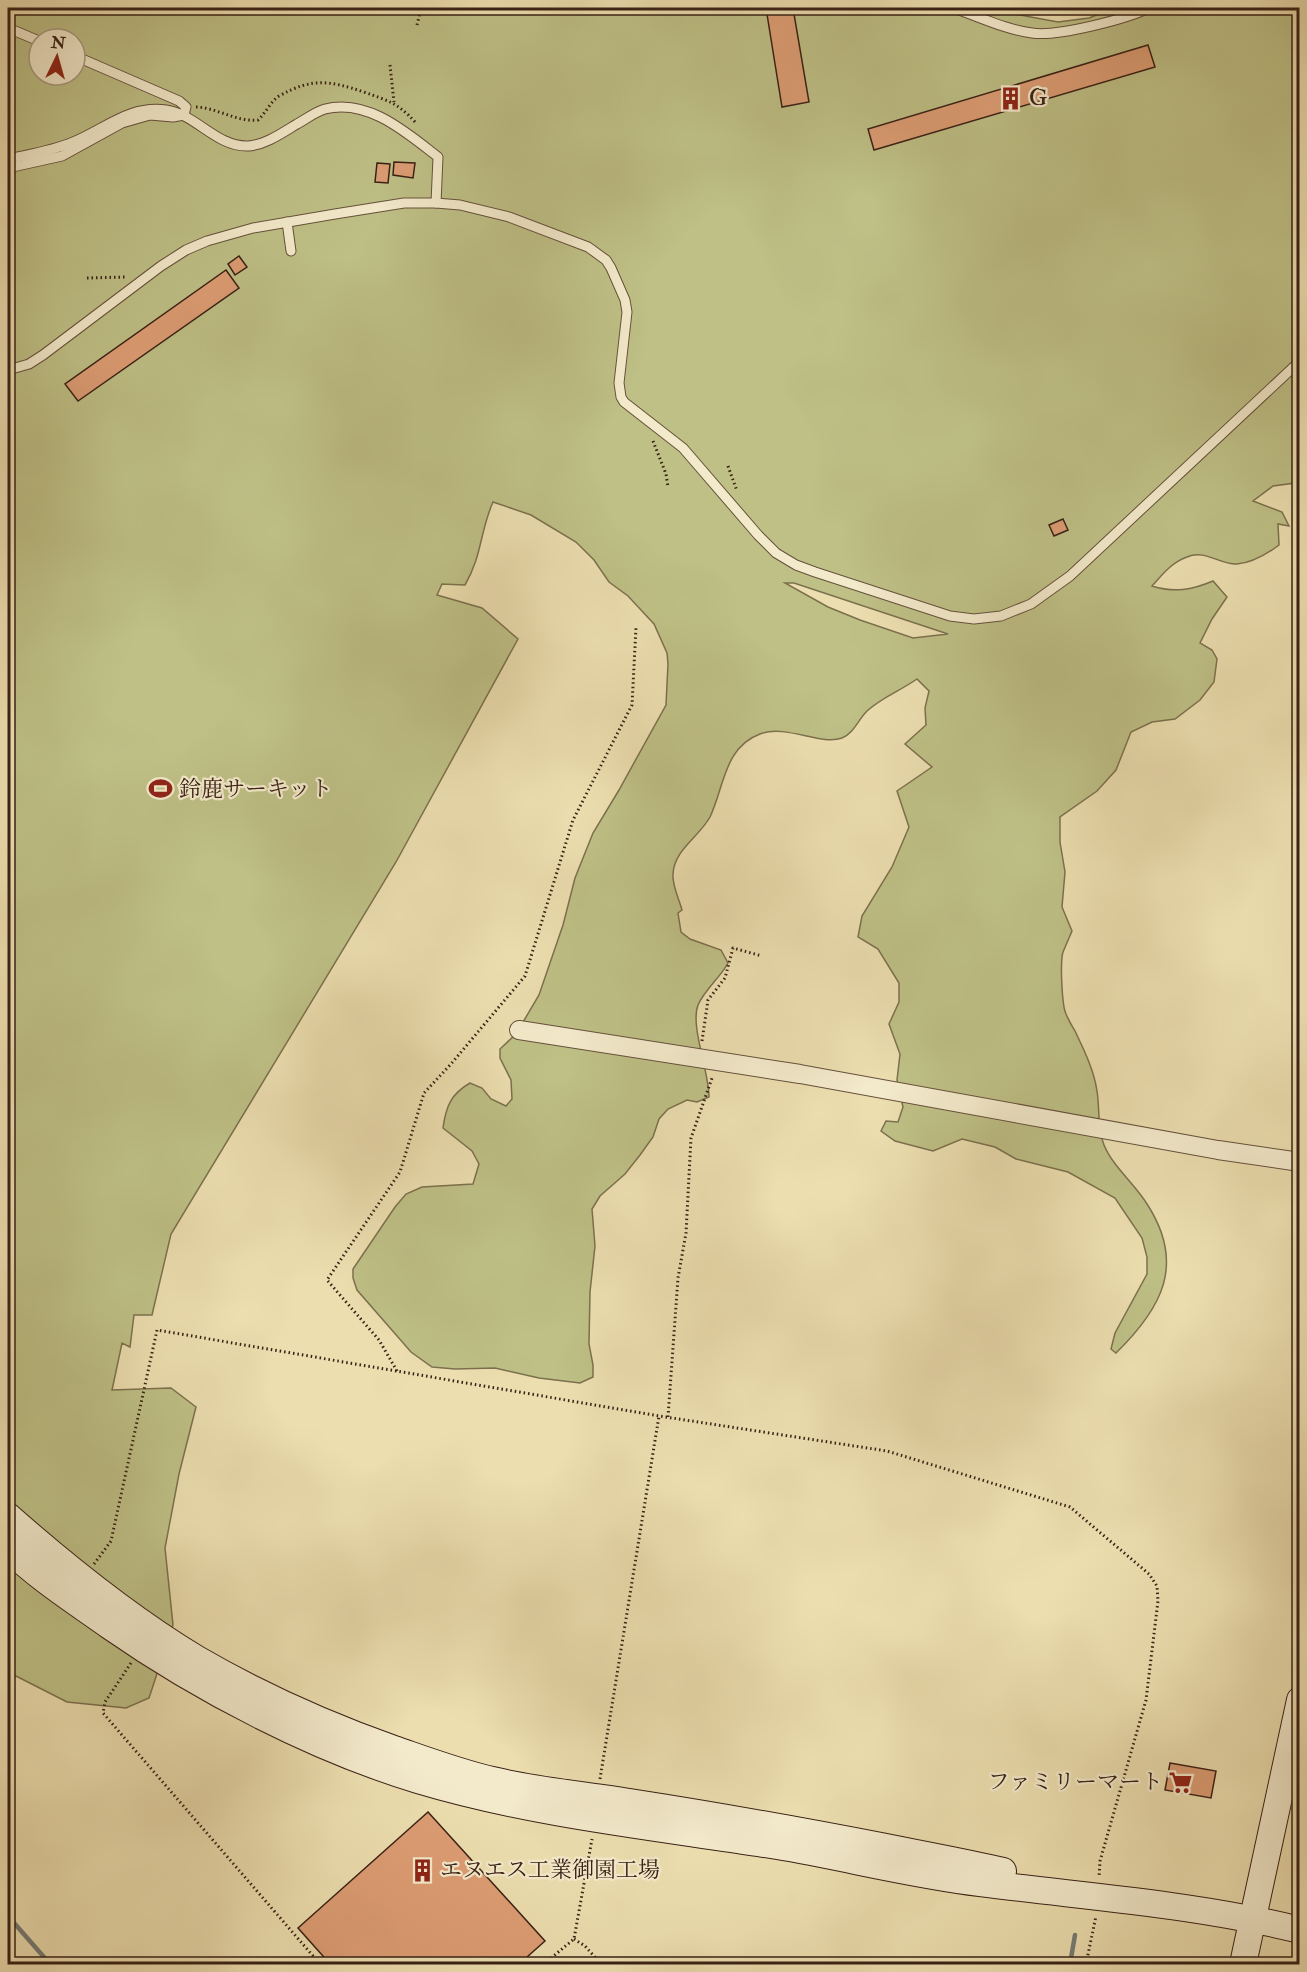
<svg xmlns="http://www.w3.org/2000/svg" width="1307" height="1972" font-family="'IM FELL Double Pica','Noto Serif JP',serif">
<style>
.green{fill:#bec086;stroke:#7c704e;stroke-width:1.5;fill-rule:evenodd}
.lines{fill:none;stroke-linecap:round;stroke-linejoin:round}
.stream{stroke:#767c77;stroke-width:4.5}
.building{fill:#dd9d74;stroke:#392116;stroke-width:1.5}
.lane-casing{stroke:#66503c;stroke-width:11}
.street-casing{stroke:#66503c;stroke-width:20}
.secondary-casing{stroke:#392116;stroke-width:28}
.path{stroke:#392116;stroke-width:3;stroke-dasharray:1.5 3;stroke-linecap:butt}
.lane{stroke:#f3eacb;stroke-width:9}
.street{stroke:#f3eacb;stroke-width:18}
.secondary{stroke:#f3eacb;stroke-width:26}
.labels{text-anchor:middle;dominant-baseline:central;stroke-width:4.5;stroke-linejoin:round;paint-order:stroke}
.poi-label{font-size:22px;fill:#392116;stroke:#f3eacb;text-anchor:start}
</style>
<rect width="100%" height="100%" fill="#ecdeaf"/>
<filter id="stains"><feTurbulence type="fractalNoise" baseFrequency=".00333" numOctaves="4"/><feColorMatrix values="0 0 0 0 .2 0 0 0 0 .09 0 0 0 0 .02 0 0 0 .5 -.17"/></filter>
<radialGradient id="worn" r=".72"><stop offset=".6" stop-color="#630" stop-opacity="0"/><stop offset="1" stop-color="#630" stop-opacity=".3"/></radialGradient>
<path class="green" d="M8,8H982L1058,22L1089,18L1114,8H1299L1300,450L1293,453L1298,466L1295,483L1273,486L1253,501L1282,512L1289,526L1278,524L1279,545C1267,554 1252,563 1237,564C1220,565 1205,549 1187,557C1172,562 1162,575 1152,586C1174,593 1192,590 1213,581L1227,597L1212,619L1200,643L1212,650L1217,659L1214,682L1200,700L1175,719L1152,722L1131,732L1116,770L1097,791L1060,817V842L1065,872L1062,907L1072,931C1069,938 1066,945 1063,952C1060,962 1062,995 1064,1007C1065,1015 1071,1024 1075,1031C1084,1050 1094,1070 1097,1091C1100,1109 1097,1128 1104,1145C1113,1167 1135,1184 1147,1204C1186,1264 1162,1308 1116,1353L1111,1349L1115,1333L1147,1274V1257L1142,1238L1115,1198L1068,1172L1016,1159L995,1147L962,1139L933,1151L895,1141L881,1131L886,1121L898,1122L903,1107L897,1080L900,1054L889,1024L899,1002V983L878,949L858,937L862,916L892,867L909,827L897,791L932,767L905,744L926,725L925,708L929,691L917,679C900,691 882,697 867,711C858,720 854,733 842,738C821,746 786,724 760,734C724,747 724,788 710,817C699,837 674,850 673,874C672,885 679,899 682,910L678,913L681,932L690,939L721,950L728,963C720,978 705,989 698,1005C690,1026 709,1071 709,1097L697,1102L687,1100L668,1109L659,1119L653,1137L640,1155L625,1174L600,1196L592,1209L595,1246L590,1292L589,1344L593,1365V1377L580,1383L539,1378L495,1368L455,1369L432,1367L411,1352L357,1290L353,1278V1269L395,1207L406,1194L422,1187L473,1184L479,1164L472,1151L443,1128C446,1106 451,1094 470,1083L482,1088L491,1099L506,1106L512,1099L511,1080L500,1058V1049L516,1034L539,995L563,925L575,878L593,833L619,790L666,705L668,664L667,653L654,624L628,596L609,582L594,560L576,542L531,515L493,502C480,531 482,556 465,585L442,584L437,595L482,608L518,639L396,862L171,1234L152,1315H134L130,1347L122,1343L112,1390L171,1388L196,1407L179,1474L165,1548L173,1625L149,1698L126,1708L67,1702L8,1672ZM39,39H75V75H39ZM785,583H794L948,634L913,638L860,620L828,607Z"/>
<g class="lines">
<g class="stream">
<polyline points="8,1916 50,1964"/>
<polyline points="1070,1964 1075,1935"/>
</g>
</g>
<g class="building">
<polygon points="766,8 793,8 809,102 782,107"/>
<polygon points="1148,45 1155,67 874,150 868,129"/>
<polygon points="394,162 415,163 413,178 393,175"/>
<polygon points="377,163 390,164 388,183 375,182"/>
<polygon points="239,256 247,267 235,275 228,264"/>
<polygon points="226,270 239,288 78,401 65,384"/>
<polygon points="1063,519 1068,530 1054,536 1049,525"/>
<polygon points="1170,1763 1216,1771 1211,1798 1165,1790"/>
<polygon points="428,1812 545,1941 518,1965 331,1965 298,1928"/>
</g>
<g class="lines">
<defs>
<g id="lane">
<path d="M953,8C978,16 1006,30 1032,33C1057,37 1126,19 1149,8"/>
<polyline points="8,28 39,41"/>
<path d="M8,159C30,154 52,151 73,142C105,129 129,105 166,110C196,114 216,147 248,146C265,145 282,133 297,124C306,119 315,112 325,109C368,98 407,133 438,157L436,203"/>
<polyline points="8,168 62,156 122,123 150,115 173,117 184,115 186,107 179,101 75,56"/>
<polyline points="287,222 291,251"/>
<polyline points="8,370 29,364 43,355 161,266 186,250 207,241 253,228 335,214 404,203 436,203 460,205 509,217 588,247 606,260 611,268 625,300 627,312 619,383 621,397 624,402 683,448 758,535 776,553 796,565 815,572 950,616 974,619 1001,616 1031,604 1070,576 1300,361"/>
</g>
<polyline id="street" points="519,1030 800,1074 1218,1150 1300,1162"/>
<g id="secondary">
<path d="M8,1516C67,1568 129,1618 197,1659C259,1695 326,1725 394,1749C426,1760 458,1772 492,1780C539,1791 588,1795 636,1803C720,1816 803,1831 886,1847C925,1855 964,1862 1003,1871"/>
<path d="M8,1548C38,1578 76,1602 111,1627C200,1689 315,1749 418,1780C535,1815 657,1827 777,1846C844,1857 912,1875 980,1883C1087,1897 1195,1904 1300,1930"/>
<polyline points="1243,1964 1300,1700"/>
</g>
</defs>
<use href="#lane" class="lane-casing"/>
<use href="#street" class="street-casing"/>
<use href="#secondary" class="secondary-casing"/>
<g class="path">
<polyline points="417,25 421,8"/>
<polyline points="390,65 394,102"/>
<path d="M196,107C218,108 236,122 258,120C266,113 270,102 279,96C313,77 330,81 364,92C388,101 397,102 415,122"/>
<polyline points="87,278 125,277"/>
<polyline points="9,358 10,305"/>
<polyline points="653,441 666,474 668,487"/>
<polyline points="728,466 737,491"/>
<polyline points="702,1041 708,1000 725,978 733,948 762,956"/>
<polyline points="397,1371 379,1340 327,1280 400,1172 424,1093 451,1064 525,976 573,820 632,705 636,627"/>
<polyline points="668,1417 678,1278 686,1233 691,1138 712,1078"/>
<polyline points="94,1564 111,1541 157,1330 659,1416 887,1451 1070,1507 1149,1574 1157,1586 1158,1601 1146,1700 1100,1861 1099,1877"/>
<polyline points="131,1663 105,1702 103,1713 320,1964"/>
<polyline points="600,1779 659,1416"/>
<polyline points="574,1939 585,1946 601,1964"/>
<polyline points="544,1964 574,1939 592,1839"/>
<polyline points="1086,1964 1096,1916"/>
</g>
<use href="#lane" class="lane"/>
<use href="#street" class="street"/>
<use href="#secondary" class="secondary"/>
</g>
<defs>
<symbol id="building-bare" viewBox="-9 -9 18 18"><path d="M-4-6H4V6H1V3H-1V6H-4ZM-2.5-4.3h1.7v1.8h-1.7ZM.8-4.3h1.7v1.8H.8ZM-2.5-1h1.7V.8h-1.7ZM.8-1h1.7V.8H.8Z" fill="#8f2418" stroke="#f3eacb" stroke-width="2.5" paint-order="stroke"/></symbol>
<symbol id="stadium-bare" viewBox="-9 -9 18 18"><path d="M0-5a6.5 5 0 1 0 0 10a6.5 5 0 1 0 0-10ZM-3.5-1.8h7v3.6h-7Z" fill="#8f2418" stroke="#f3eacb" stroke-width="2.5" paint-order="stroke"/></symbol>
<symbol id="supermarket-bare" viewBox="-9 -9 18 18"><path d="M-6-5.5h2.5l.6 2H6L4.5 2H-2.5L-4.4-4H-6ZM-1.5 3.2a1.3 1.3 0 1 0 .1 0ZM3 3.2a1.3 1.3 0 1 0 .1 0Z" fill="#8f2418" stroke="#f3eacb" stroke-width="2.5" paint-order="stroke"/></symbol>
</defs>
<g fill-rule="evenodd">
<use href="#building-bare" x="994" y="82" width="33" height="33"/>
<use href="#stadium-bare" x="144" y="772" width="33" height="33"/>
<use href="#supermarket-bare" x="1164" y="1766" width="33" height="33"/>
<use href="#building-bare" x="406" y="1854" width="33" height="33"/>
</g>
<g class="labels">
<g class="poi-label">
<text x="1029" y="98">G</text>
<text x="179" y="789">鈴鹿サーキット</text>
<text x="1163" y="1782" text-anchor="end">ファミリーマート</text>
<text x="440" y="1870">エヌエス工業御園工場</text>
</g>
</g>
<rect width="1307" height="1972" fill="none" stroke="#ecdeaf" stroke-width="30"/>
<rect x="9" y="9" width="1289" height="1954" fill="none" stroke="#392116" stroke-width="3"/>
<rect x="15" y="15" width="1277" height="1942" fill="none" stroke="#392116" stroke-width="1.5"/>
<g transform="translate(57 57) rotate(5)"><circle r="28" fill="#f3eacb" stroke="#a99a83" stroke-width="1.5"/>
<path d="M0-4.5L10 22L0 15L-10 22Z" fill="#8f2418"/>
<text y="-9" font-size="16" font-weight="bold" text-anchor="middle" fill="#392116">N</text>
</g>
<rect width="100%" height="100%" filter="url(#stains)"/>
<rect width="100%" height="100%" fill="url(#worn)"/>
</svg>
